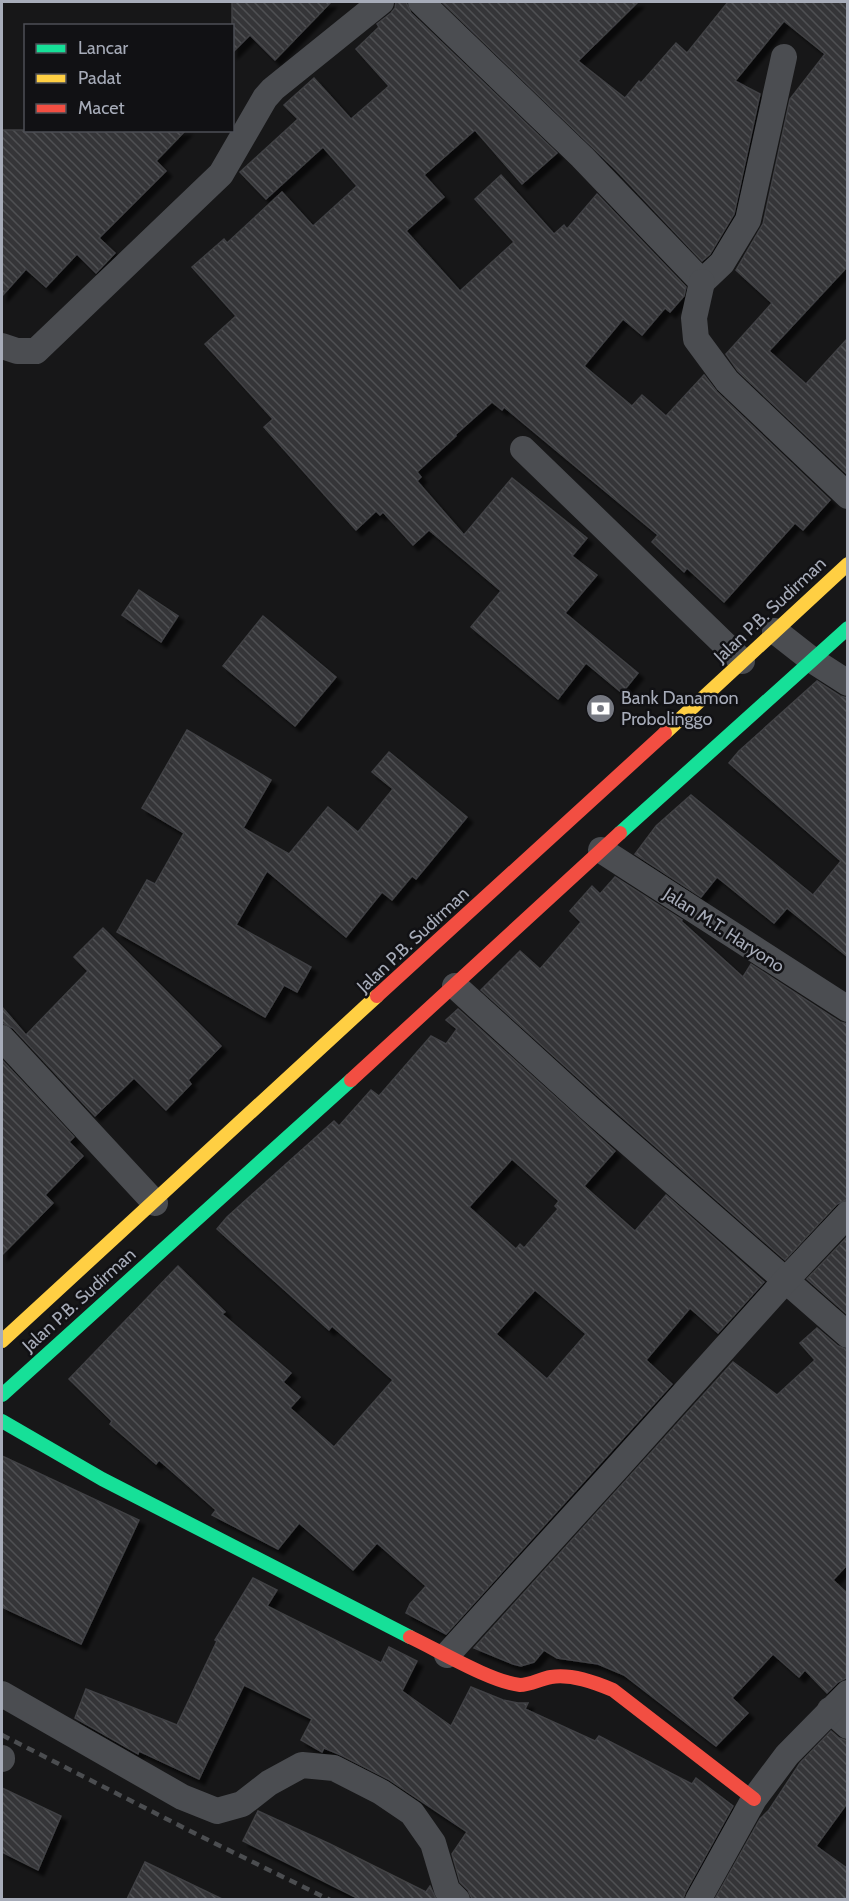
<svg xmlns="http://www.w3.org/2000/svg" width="849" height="1901" font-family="Cabin,sans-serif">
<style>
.building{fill:url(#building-back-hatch);stroke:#404144;stroke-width:1.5;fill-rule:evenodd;filter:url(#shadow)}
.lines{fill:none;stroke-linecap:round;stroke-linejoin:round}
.street{stroke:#4b4d51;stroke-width:26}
.fast{stroke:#16e098;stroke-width:14}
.slow{stroke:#ffcf43;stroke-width:14}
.jam{stroke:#f24e42;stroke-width:14}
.rail{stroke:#4b4d50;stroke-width:4.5;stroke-dasharray:8 6;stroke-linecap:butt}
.labels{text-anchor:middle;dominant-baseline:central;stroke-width:5;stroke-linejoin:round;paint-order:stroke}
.street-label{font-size:18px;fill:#a7acb9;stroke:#111114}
.poi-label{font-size:18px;fill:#a7acb9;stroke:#111114;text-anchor:start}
</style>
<defs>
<pattern id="building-back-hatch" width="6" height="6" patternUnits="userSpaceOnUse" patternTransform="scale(1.5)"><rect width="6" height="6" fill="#353537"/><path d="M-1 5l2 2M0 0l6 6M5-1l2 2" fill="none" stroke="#4f5052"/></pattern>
<filter id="shadow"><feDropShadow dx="5.5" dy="5.5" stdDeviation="1.5" flood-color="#0009"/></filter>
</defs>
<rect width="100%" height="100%" fill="#171718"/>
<g class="building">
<polygon points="232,2 331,2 275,60 250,35 232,53"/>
<polygon points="396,2 406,2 411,13 557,153 522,184 475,130 424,175 444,197 406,231 460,291 514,242 475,199 501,175 554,234 564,225 567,229 597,194 686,287 684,296 670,312 665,308 642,335 623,319 584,366 632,406 642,395 666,416 704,375 717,392 830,500 803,530 795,523 724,602 687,568 684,572 652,542 658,535 504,407 502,410 492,402 455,435 456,436 417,472 421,477 417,481 464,535 512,478 587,538 572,556 597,575 565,613 638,673 622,693 586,663 558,699 471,627 501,591 429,530 413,545 383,512 380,515 376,511 356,530 264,427 273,419 205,344 236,316 192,267 224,239 227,243 282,192 313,226 357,186 323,147 266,199 240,172 298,119 284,105 314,78 351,119 389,86 356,49 379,27 377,24 391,13 395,8"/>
<polygon points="442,2 638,2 578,61 625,98 639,81 641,83 676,43 687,53 728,2 848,2 848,266 769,351 806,384 848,338 848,475 738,371 726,354 772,303 736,270 763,224 790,99 825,54 784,21 735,81 760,94 734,214 710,254 702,261 616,170"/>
<polygon points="2,130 186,130 156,161 166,171 99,238 115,253 96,273 77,254 46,287 26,269 2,296"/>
<polygon points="139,590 178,616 161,642 122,615"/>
<polygon points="263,616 336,677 295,726 223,666"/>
<polygon points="817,681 840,696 848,698 848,957 787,908 774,923 717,877 701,897 635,854 656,826 691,795 813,895 841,861 729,763 739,751"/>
<polygon points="187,730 271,780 243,828 289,854 328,807 358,832 393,789 372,772 389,752 467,817 416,879 412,876 392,900 382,892 346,937 267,871 236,925 311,967 297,992 284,985 265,1017 117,932 147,880 155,884 184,833 142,808"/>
<polygon points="615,877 682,920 681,921 743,977 751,964 840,1022 848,1024 848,1199 837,1204 785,1260 600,1098 481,990 520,951 540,969 581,922 570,911 592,886 600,894"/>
<polygon points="103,928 221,1046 188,1080 191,1084 166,1110 134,1078 95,1116 13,1028 2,1023 2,1007 26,1035 88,971 74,957"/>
<path d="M458,1009L615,1151L584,1186L635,1231L666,1195L764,1282L718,1333L690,1308L646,1360L672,1384L446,1634L406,1613L410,1604L426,1586L377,1543L353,1570L299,1523L278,1549L212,1515L216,1510L159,1460L156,1464L110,1424L112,1421L69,1379L178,1266L225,1312L222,1314L291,1373L283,1382L300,1397L290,1408L334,1447L393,1380L332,1326L329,1330L217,1229L227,1217L334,1121L339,1126L371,1090L379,1096L431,1036L446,1044L457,1029L446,1020ZM512,1159L559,1201L555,1206L558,1209L524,1248L520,1244L516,1249L469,1207ZM535,1290L586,1334L547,1379L496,1334Z"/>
<polygon points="2,1060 74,1137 69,1142 83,1156 45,1195 53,1203 2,1255"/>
<polygon points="848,1236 848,1315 807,1279"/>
<polygon points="817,1328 838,1346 848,1350 848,1564 833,1580 848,1594 846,1678 838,1682 827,1693 805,1670 799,1677 773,1654 732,1698 748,1713 716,1746 624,1675 598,1664 557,1658 544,1650 534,1662 521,1666 513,1664 474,1648 733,1362 777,1395 815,1360 800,1343"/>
<polygon points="2,1456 139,1520 81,1644 2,1607"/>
<polygon points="253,1578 277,1590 267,1606 381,1663 389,1647 417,1661 402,1691 451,1726 471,1687 503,1700 518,1703 528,1703 525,1709 595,1741 599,1736 692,1784 696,1778 733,1806 685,1893 683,1899 472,1899 468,1890 460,1882 452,1854 467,1832 388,1779 341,1755 324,1748 322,1752 301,1740 312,1719 244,1685 199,1779 139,1751 138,1754 75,1718 86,1689 177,1725 217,1641 215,1640"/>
<polygon points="831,1731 839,1738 848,1741 848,1802 816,1846 848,1869 848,1899 715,1899 760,1819 769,1810 800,1763"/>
<polygon points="2,1788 61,1816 38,1870 2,1852"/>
<polygon points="258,1811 330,1844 426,1892 430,1886 436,1899 359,1899 243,1841"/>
<polygon points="145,1862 222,1899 127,1899"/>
</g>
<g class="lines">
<g class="street">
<polyline points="421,2 582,157 702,282 722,263 748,220 784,57"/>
<polyline points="702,282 694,318 696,339 727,381 848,496"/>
<polyline points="2,346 17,351 36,351 221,174 265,98 273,89 381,2"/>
<polyline points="523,449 742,661"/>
<polyline points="775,631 812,660 848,683"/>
<polyline points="601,850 848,1009"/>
<polyline points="455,986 590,1109 848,1335"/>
<polyline points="2,1038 155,1203"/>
<polyline points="447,1655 617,1468 785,1281 848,1214"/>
<polyline points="2,1694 182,1797 217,1811 242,1804 269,1783 302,1765 334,1768 381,1792 412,1813 433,1843 447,1890 457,1900"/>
<polyline points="830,1710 848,1726"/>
<polyline points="2,1759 2,1758"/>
<polyline points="698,1900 754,1799 787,1755 848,1693"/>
</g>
<g class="fast">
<polyline points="620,833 848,628"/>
<polyline points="2,1395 351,1080"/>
<polyline points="2,1421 102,1479 410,1637"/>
</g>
<g class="slow">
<polyline points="665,733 848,564"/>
<polyline points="2,1341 377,996"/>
</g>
<g class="jam">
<polyline points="377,996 665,733"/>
<polyline points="351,1080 620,833"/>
<path d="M410,1637C438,1650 491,1682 520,1685C530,1685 540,1679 551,1677C572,1674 594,1682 613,1690L754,1799"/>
</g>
<polyline class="rail" points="2,1735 200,1836 330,1900"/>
</g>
<defs>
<symbol id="bank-disc" viewBox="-11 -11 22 22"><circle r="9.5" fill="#757881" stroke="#111114"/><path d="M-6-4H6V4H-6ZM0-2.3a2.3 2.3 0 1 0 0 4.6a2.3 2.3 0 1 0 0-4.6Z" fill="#fff"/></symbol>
</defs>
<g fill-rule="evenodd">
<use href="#bank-disc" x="584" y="692" width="33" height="33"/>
</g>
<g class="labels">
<g class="street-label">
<text transform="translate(770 610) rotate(-43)">Jalan P.B. Sudirman</text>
<text transform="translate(724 930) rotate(33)">Jalan M.T. Haryono</text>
<text transform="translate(413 940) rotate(-43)">Jalan P.B. Sudirman</text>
<text transform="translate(79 1300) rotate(-42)">Jalan P.B. Sudirman</text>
</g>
<g class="poi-label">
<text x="621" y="698">Bank Danamon<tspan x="621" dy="21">Probolinggo</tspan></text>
</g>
</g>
<rect width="849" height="1901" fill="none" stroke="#a7acb9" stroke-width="6"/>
<rect x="24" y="24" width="210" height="108" fill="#111114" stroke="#4d4f56" stroke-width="1.5"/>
<rect x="36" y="44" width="30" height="9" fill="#16e098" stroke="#4d4f56" stroke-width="1.5"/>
<text x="78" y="54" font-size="18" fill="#a7acb9">Lancar</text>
<rect x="36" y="74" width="30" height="9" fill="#ffcf43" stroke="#4d4f56" stroke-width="1.5"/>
<text x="78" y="84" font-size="18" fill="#a7acb9">Padat</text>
<rect x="36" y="104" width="30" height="9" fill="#f24e42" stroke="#4d4f56" stroke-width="1.5"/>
<text x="78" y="114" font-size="18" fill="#a7acb9">Macet</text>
</svg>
